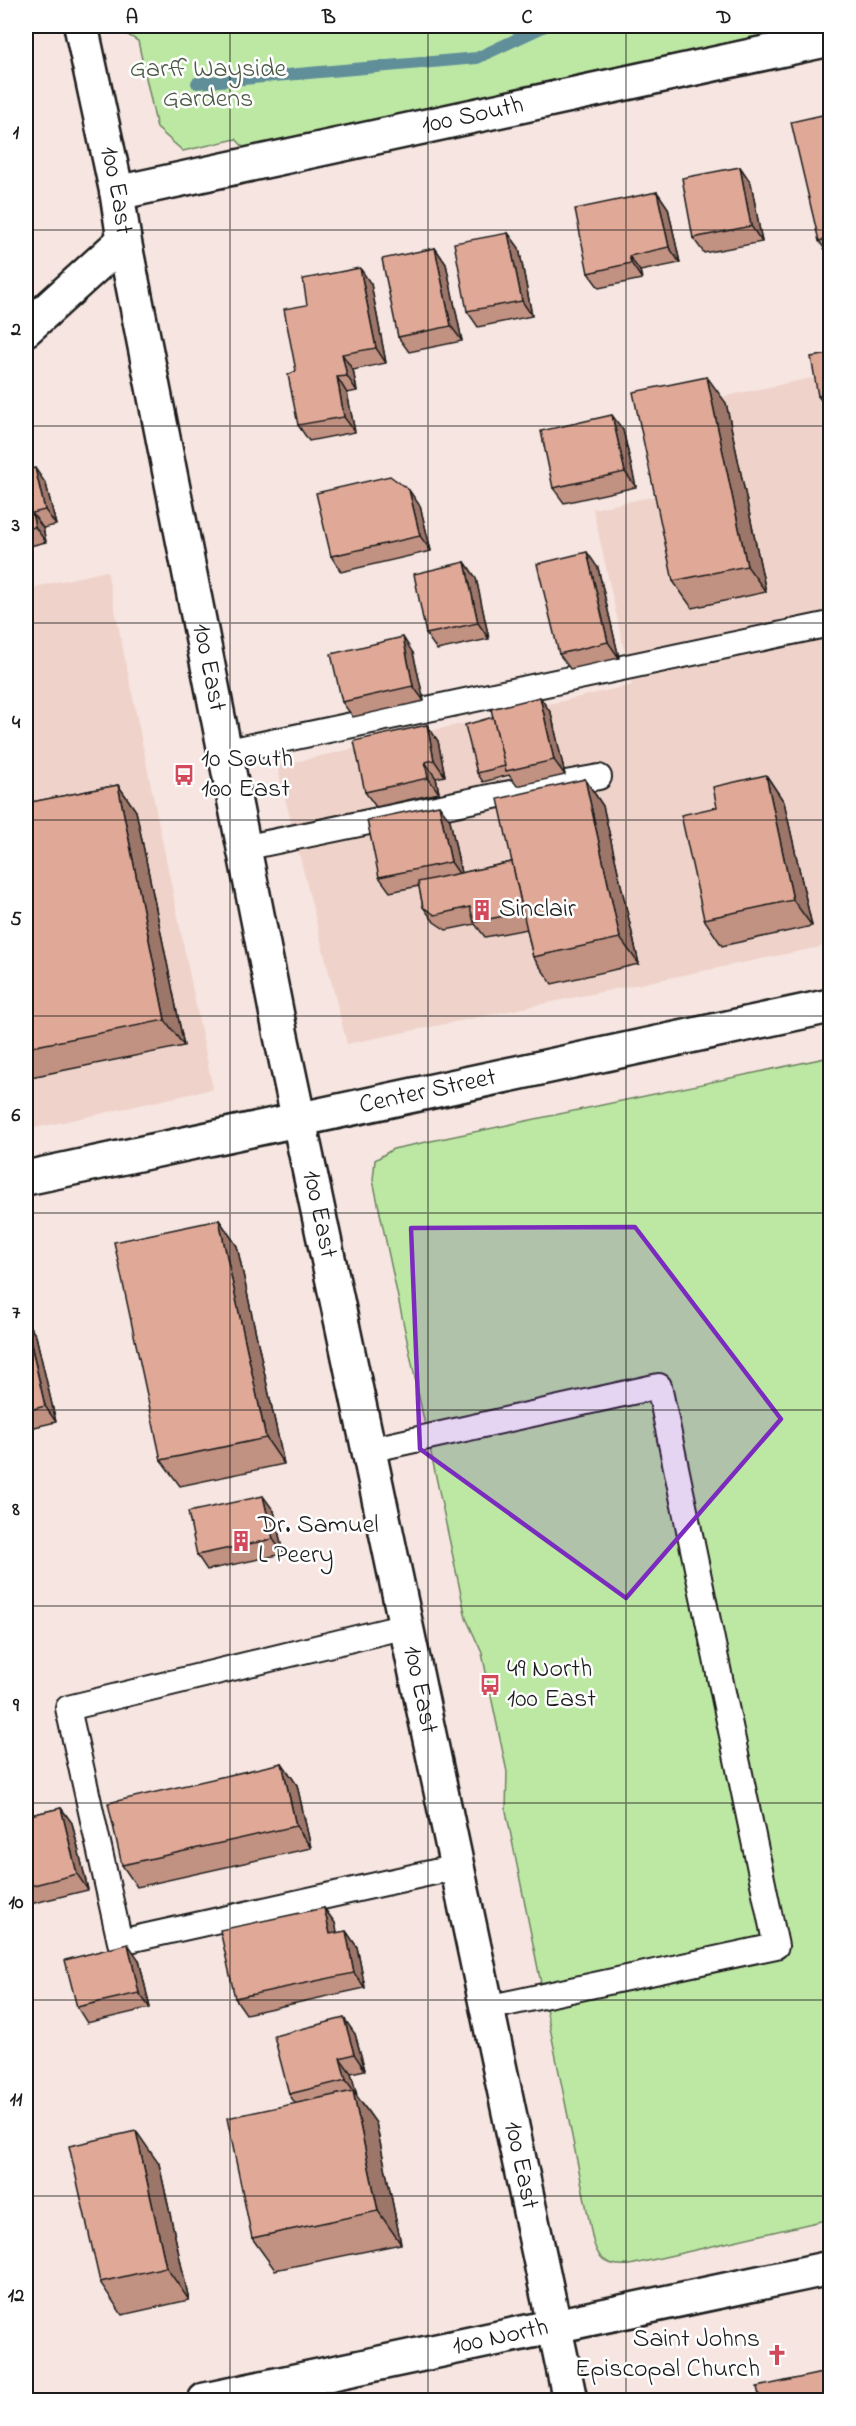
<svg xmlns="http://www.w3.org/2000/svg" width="856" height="2426" font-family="'Indie Flower',sans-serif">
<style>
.built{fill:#efd3ca}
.green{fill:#bde8a4;stroke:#6c8260;stroke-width:1.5}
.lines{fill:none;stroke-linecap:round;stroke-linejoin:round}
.stream{stroke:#608f99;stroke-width:12}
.lane-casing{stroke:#1c1c1c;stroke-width:28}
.street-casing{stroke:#1c1c1c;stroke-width:38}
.secondary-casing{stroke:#1c1c1c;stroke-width:38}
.lane{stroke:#fff;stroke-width:24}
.street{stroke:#fff;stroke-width:33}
.secondary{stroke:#fff;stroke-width:33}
.wall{fill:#c19182;stroke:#1c1c1c;stroke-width:1.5}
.shaded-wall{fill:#9d766a;stroke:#1c1c1c;stroke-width:1.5}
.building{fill:#e0a997;stroke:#1c1c1c;stroke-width:1.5}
.marked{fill:#7b2cbf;fill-opacity:0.2;stroke:#7b2cbf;stroke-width:4.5;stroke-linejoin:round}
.grid{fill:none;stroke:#1c1c1c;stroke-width:1.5;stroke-opacity:0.55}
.labels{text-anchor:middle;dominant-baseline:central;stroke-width:5;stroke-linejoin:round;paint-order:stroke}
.park-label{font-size:26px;fill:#4c5945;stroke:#fff}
.street-label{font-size:26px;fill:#1c1c1c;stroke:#fff}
.poi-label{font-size:26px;fill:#1c1c1c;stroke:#fff;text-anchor:start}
.neatline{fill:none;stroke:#1c1c1c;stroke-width:2}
.grid-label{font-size:20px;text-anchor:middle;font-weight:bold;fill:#1c1c1c}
</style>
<rect width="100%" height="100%" fill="#f6e5e0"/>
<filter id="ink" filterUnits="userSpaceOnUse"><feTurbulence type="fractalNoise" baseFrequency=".0167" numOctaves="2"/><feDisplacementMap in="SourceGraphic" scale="12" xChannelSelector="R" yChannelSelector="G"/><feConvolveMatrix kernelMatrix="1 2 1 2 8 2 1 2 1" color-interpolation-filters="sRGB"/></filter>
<g filter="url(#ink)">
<g class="built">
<polygon points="830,374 830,945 347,1044 277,766 632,685 593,509 660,495 642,414"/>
<polygon points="107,571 213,1089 26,1130 26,589"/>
</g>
<g class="green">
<polygon points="126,26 830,26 484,104 244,148 236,139 183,151 157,128 138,41 128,35"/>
<path d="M830,1057V2219L630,2265C591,2269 594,2240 587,2210L506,1811L507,1772L482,1653L466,1618L373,1180L375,1160L393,1149Z"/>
</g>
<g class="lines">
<polyline class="stream" points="197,83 477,58 545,26"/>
<defs>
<g id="lane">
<polyline points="224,752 830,624"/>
<polyline points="243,848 494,796 599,777"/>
<polyline points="369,1450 659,1386 776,1946 487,2008"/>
<polyline points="406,1626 68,1708 120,1942 457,1867"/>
</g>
<g id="street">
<path id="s1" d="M117,193L830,39"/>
<polyline points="26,329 124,240"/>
</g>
<g id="secondary">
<path id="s2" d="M81,26L117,193L124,240L281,1036L570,2400"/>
<path id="s3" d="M26,1178L830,1006"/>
<path id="s4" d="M205,2400L830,2268"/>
</g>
</defs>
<use href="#lane" class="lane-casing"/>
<use href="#street" class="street-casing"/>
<use href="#secondary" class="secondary-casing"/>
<use href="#lane" class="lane"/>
<use href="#street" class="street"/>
<use href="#secondary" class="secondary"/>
</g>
<g class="wall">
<polygon points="831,113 831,258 819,241"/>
<polygon points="740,167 751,183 762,242 704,253 693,238"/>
<polygon points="657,192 668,208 680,263 640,271 642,279 599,288 588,273"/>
<polygon points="508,233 519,248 532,316 478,327 467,311"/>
<polygon points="435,248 446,264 462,341 409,352 398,337"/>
<polygon points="371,284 386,363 353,370 357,391 347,393 355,432 309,441 298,425 296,371 307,305"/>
<polygon points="831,354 831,413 818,396"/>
<polygon points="726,403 766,592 692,608 673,581"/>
<polygon points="623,430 636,487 564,503 553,488"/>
<polygon points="26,470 46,484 56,525 43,528 46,542 26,547"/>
<polygon points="420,506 431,551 341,572 331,556"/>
<polygon points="465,562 476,578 489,639 437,650 426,634"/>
<polygon points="598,568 619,658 570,669 559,654"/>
<polygon points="413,653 424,701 353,717 342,702"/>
<polygon points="551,713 565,775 517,786 509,775 483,782 477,773"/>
<polygon points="427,725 438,741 445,776 436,778 439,793 376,807 365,792"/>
<polygon points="766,775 784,802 812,926 722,946 704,919 717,807"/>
<polygon points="585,779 603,806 639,964 552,984 533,957 527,929 485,937 475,924 446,930 434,922 423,907 419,886 390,892 379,877 450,820 461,873 512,862"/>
<polygon points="118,785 136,811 184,1046 26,1078 26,803"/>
<polygon points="219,1220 237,1246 284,1464 180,1486 161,1460"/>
<polygon points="26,1321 36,1336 56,1422 26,1429"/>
<polygon points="274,1511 283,1554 207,1570 197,1555"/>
<polygon points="282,1763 297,1785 311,1848 137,1887 122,1865"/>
<polygon points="61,1808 72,1823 88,1890 26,1905 26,1816"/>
<polygon points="324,1908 335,1923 337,1933 346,1931 357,1947 365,1988 246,2014 235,1998"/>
<polygon points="139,1960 150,2008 87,2023 77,2007"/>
<polygon points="355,2034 365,2070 351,2073 356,2095 376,2123 401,2244 275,2270 252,2238 295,2103 289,2094"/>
<polygon points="159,2164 189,2300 122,2315 100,2282"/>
</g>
<g class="shaded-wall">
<polygon points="740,167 751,183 762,242 751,226"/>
<polygon points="657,192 668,208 680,263 669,247"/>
<polygon points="508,233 519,248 532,316 522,301"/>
<polygon points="435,248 446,264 462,341 451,326"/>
<polygon points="629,256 640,271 642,279 631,263"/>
<polygon points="360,268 371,284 386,363 376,348"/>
<polygon points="342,354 353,370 357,391 347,376"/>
<polygon points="337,377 347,393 355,432 344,417"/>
<polygon points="707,377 726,403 766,592 747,566"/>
<polygon points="612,415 623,430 636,487 625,472"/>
<polygon points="35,468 46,484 56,525 45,510"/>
<polygon points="409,490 420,506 431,551 420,536"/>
<polygon points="32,513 43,528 46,542 35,527"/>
<polygon points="587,552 598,568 619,658 608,642"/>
<polygon points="465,562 476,578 489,639 478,623"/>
<polygon points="403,637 413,653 424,701 413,686"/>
<polygon points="540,697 551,713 565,775 554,760"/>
<polygon points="427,725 438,741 445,776 434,760"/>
<polygon points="425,762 436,778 439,793 428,778"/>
<polygon points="766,775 784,802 812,926 793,900"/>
<polygon points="585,779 603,806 639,964 620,938"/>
<polygon points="118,785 136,811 184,1046 165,1020"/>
<polygon points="439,805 450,820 462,878 451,862"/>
<polygon points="219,1220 237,1246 284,1464 266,1438"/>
<polygon points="26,1321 36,1336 56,1422 45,1406"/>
<polygon points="263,1496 274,1511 283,1554 273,1539"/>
<polygon points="282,1763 297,1785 311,1848 296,1826"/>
<polygon points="61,1808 72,1823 88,1890 77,1874"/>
<polygon points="324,1908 335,1923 341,1950 330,1934"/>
<polygon points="346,1931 357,1947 365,1988 354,1973"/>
<polygon points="128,1944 139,1960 150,2008 139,1993"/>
<polygon points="344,2018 355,2034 365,2070 354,2054"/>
<polygon points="340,2058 351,2073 357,2095 346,2080"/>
<polygon points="353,2091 376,2123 401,2244 378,2211"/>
<polygon points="136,2131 159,2164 189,2300 166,2267"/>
</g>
<g class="building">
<polygon points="831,113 831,238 819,241 791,122"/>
<polygon points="740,167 751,226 693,238 682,178"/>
<polygon points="657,192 669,247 629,256 631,263 588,273 575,209"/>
<polygon points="508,233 522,301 467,311 454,243"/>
<polygon points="435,248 451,326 398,337 382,259"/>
<polygon points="360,268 376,348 342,354 347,376 337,377 344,417 298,425 288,375 296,371 284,309 307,305 303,279"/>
<polygon points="831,354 831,394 818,396 811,357"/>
<polygon points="707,377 747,566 673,581 633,392"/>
<polygon points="612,415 625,472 553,488 541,431"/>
<polygon points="35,468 45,510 32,513 35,527 26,529 26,470"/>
<polygon points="390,476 409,490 420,536 331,556 316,493"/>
<polygon points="587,552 608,642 559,654 537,564"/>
<polygon points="465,562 478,623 426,634 414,574"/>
<polygon points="403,637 413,686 342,702 331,654"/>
<polygon points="540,697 554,760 506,771 491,709"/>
<polygon points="493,717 505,766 477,773 465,725"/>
<polygon points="427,725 434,760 425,762 428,778 365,792 354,741"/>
<polygon points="766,775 793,900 704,919 681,815 717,807 713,787"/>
<polygon points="585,779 620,938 533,957 498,799"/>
<polygon points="118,785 165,1020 26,1048 26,803"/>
<polygon points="439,805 451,862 379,877 367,820"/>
<polygon points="512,862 523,912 474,922 470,907 435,915 423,907 418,882"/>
<polygon points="219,1220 266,1438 161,1460 114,1242"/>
<polygon points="26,1323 45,1406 26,1411"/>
<polygon points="263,1496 273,1539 197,1555 188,1512"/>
<polygon points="282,1763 296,1826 122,1865 108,1803"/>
<polygon points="61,1808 77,1874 26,1887 26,1816"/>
<polygon points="324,1908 330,1934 346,1931 354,1973 235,1998 220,1930"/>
<polygon points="128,1944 139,1993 77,2007 65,1960"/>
<polygon points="344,2018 354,2054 340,2058 346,2080 289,2094 274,2036"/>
<polygon points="353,2091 378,2211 252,2238 227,2118"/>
<polygon points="136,2131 166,2267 100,2282 69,2146"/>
<polygon points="831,2371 831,2400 760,2400 757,2387"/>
</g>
</g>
<path class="marked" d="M635,1227L781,1419L626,1598L420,1449L411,1228Z"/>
<path class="grid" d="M230,26V2400M428,26V2400M626,26V2400M26,230H830M26,426H830M26,623H830M26,820H830M26,1016H830M26,1213H830M26,1410H830M26,1606H830M26,1803H830M26,2000H830M26,2196H830"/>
<defs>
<symbol id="bus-bare" viewBox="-9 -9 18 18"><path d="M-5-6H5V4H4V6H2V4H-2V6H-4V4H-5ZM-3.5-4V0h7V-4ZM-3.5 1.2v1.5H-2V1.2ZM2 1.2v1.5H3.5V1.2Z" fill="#d1495b" stroke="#fff" stroke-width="2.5" paint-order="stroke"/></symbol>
<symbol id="building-bare" viewBox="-9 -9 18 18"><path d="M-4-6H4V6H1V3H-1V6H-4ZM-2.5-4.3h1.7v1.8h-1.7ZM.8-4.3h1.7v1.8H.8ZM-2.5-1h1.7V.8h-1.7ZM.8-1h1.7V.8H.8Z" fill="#d1495b" stroke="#fff" stroke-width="2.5" paint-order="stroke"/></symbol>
<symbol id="church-bare" viewBox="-9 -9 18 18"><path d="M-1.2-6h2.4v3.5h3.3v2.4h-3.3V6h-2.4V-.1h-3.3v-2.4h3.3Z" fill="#d1495b" stroke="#fff" stroke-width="2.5" paint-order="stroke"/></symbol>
</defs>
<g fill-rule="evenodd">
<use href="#bus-bare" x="169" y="760" width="30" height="30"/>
<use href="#building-bare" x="467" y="895" width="30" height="30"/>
<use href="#building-bare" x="226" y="1526" width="30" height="30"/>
<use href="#bus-bare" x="475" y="1670" width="30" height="30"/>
<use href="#church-bare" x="762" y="2340" width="30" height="30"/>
</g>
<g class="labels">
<g class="park-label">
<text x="208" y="70">Garff Wayside<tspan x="208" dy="30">Gardens</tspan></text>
</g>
<g class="street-label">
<text stroke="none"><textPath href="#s1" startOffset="364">100 South</textPath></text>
<text stroke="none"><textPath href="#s2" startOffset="168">100 East</textPath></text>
<text stroke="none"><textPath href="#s2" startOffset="654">100 East</textPath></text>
<text stroke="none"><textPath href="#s3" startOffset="411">Center Street</textPath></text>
<text stroke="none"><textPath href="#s2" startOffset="1212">100 East</textPath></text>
<text stroke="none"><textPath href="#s2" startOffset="1698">100 East</textPath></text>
<text stroke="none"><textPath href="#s2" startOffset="2184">100 East</textPath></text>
<text stroke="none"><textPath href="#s4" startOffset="302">100 North</textPath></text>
</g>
<g class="poi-label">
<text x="201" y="760">10 South<tspan x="201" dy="30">100 East</tspan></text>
<text x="499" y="910">Sinclair</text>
<text x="258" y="1526">Dr. Samuel<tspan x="258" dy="30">L Peery</tspan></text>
<text x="507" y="1670">49 North<tspan x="507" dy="30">100 East</tspan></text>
<text x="760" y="2340" text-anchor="end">Saint Johns<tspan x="760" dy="30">Episcopal Church</tspan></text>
</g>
</g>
<rect width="856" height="2426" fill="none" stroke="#fff" stroke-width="66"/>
<rect x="33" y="33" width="790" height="2360" class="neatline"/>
<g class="grid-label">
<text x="132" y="23">A</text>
<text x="329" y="23">B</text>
<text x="527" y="23">C</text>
<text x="724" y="23">D</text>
<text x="16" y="138">1</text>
<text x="16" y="335">2</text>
<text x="16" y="531">3</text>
<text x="16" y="728">4</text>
<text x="16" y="925">5</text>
<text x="16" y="1121">6</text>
<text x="16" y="1318">7</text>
<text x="16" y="1515">8</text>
<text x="16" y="1711">9</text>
<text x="16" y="1908">10</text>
<text x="16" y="2105">11</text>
<text x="16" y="2301">12</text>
</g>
</svg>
